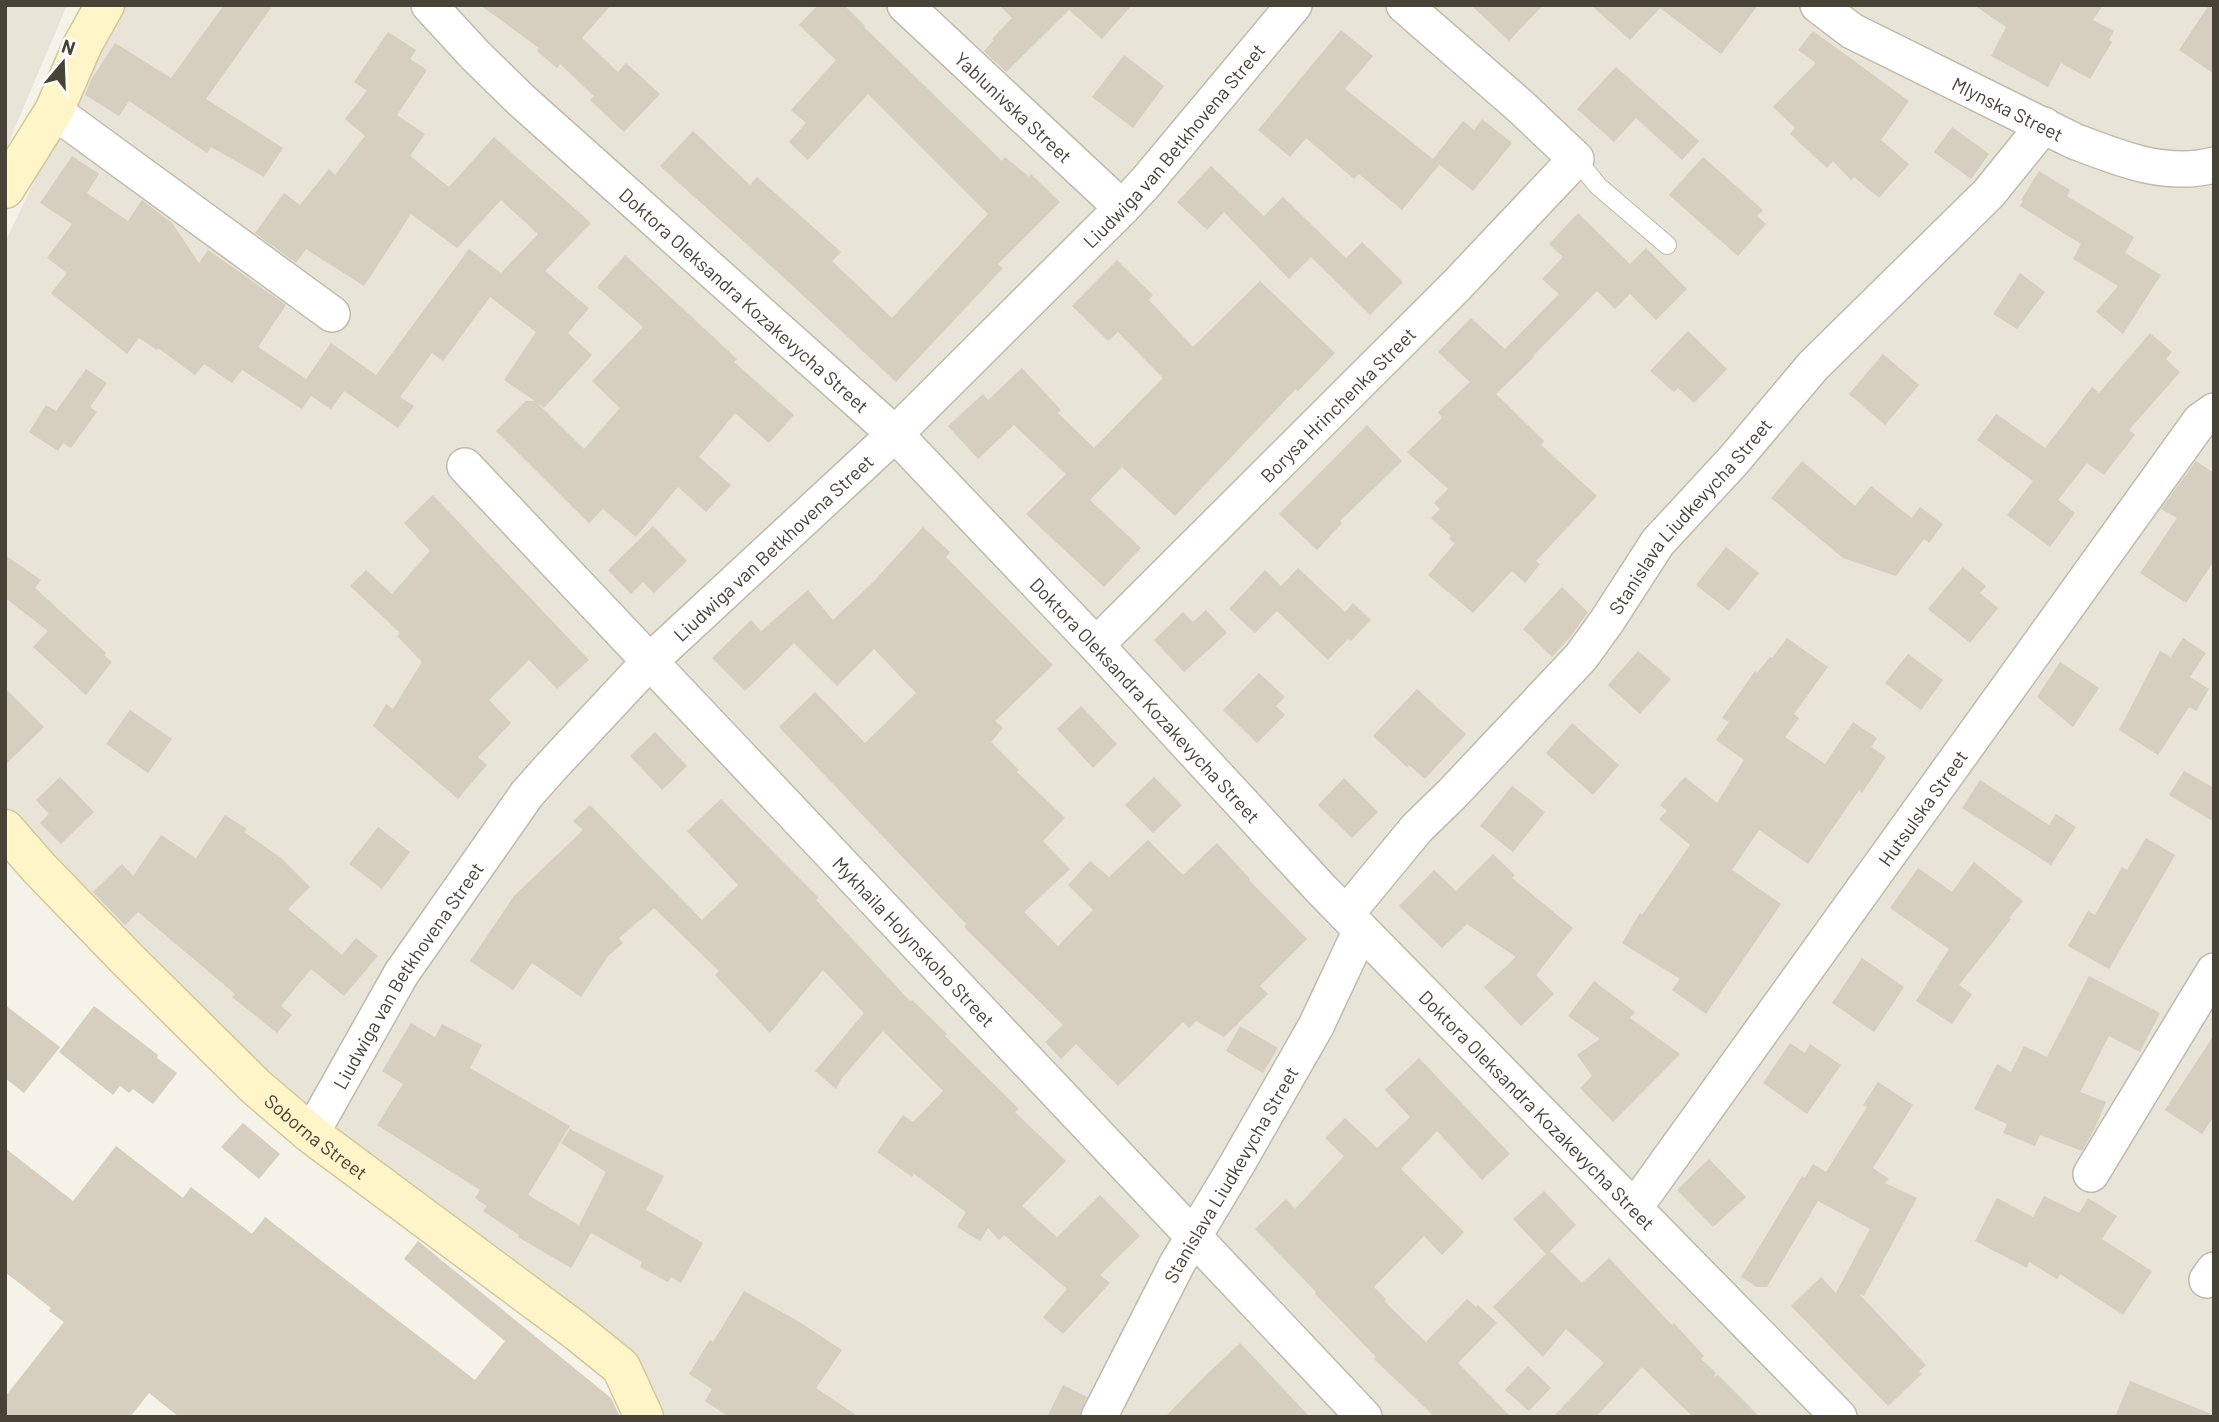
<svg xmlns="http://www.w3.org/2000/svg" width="2219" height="1422" font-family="Barlow,sans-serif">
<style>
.residential{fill:#e8e4d7}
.building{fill:#d6cebe}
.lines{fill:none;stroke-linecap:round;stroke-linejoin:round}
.lane-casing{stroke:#c0baab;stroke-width:20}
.street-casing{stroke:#c0baab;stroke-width:38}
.secondary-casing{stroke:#d4c899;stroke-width:41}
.lane{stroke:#fff;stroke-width:18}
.street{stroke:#fff;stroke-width:35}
.secondary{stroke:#fff5c8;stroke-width:38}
.labels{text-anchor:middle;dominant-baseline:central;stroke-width:7;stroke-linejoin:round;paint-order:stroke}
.street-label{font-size:19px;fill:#484337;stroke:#fff}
</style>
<rect width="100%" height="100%" fill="#f4f2e9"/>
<g class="residential">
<polygon points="5,5 67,5 5,151"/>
<polygon points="120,5 2214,5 2214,1417 661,1417 330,1139 5,830 5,242"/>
</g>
<g class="building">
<polygon points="224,5 273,5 206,99 283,148 264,177 211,147 207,153 129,101 119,116 85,95 91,80 115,43 171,78"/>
<polygon points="480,5 611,5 582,38 618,72 626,63 660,94 624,132 590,100 594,96 560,64 557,68 537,51 539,48"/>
<polygon points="818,5 844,5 865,26 864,27 1002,161 1005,157 1029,177 1031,174 1060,202 998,264 1003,268 896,382 781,275 660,166 693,131 750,185 757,177 841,252 832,261 892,318 988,214 868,94 808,160 789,142 806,123 791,110 836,60 799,25"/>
<polygon points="999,5 1132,5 1102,39 1069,10 1006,72 984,51 994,40 992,39 1012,18"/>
<polygon points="1471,5 1543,5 1509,41"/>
<polygon points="1591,5 1758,5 1721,54 1660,8 1630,40"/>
<polygon points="1974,5 2103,5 2093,20 2114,31 2109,40 2112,42 2090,79 2061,63 2048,87 1991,56 2006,27"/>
<polygon points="2209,5 2214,5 2214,74 2179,50"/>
<polygon points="1341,30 1373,56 1345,89 1433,159 1463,121 1474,130 1482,119 1512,143 1473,191 1436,162 1439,165 1402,210 1359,174 1354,179 1306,138 1290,157 1258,130"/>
<polygon points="1813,31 1909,101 1881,140 1909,164 1879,198 1854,177 1851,180 1833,161 1827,168 1790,134 1795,128 1773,107 1816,63 1798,50"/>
<polygon points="388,32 416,50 410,59 427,70 397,115 425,134 410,156 449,187 494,137 591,223 545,271 589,308 568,333 592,355 544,408 537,403 584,449 620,408 592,381 643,327 597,287 625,255 737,359 734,362 794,415 769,443 735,413 699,457 731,485 706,512 678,487 636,537 603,509 589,523 496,431 526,401 535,401 504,380 536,332 490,297 443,361 432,353 400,397 414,406 398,428 344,391 331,409 311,396 302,409 242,370 232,383 204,364 195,375 158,348 157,350 139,338 127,354 51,293 67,273 47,258 72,224 40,203 72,156 99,174 87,193 128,221 142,200 172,223 199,263 208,250 286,305 258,347 306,379 331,343 376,375 469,249 501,273 538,234 501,200 457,248 411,214 364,286 306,249 296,263 255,233 284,193 300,205 329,169 335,175 365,136 345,119 367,91 354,82"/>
<polygon points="1124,55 1164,86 1133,128 1092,97"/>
<polygon points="1616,67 1699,141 1682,160 1636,118 1614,142 1577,109"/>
<polygon points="1952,127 1989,154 1971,179 1934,152"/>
<polygon points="1703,157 1763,210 1757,216 1766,224 1738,256 1669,195"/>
<polygon points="1211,166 1264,216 1283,197 1346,258 1362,242 1403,282 1370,315 1311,257 1289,279 1224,212 1207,230 1177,202"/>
<polygon points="2039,171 2070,190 2067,196 2134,237 2125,253 2161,275 2123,334 2096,312 2118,286 2073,259 2081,244 2020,206 2023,201 2021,200"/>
<polygon points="1578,213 1630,264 1646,248 1687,289 1656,320 1630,294 1615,309 1597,291 1533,356 1534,357 1496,394 1544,441 1541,445 1597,496 1536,561 1540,564 1525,583 1512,571 1473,613 1428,575 1455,543 1449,539 1451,536 1431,518 1440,509 1434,503 1448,489 1407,452 1442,418 1438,412 1470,382 1438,352 1471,318 1505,349 1559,294 1542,279 1563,257 1549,244"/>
<polygon points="1117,260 1153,295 1149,300 1193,347 1260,281 1335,353 1298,391 1296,389 1175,516 1122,467 1090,500 1141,548 1104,587 1026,514 1066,474 1014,425 978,459 948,426 983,394 988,400 1022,368 1061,410 1058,413 1094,448 1163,378 1118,332 1108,341 1072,306"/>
<polygon points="2020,273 2045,292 2017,329 1993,314"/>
<polygon points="1688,331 1727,369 1694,403 1678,388 1674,392 1650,371"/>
<polygon points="2150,333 2172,352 2166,359 2180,372 2129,430 2135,435 2104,475 2087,463 2058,500 2075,513 2050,547 2007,515 2033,481 1977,440 1996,414 2045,448 2092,387 2099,393"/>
<polygon points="1883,354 1919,385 1885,425 1849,394"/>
<polygon points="86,369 107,383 90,407 97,412 71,448 63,443 58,451 29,432 46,405 56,411"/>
<polygon points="1367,425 1402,461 1340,521 1342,523 1317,550 1279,514"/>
<polygon points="1802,461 1855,506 1871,486 1912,518 1920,507 1943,524 1929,543 1924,539 1896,576 1843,558 1771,498"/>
<polygon points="2196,461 2214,473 2214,561 2186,603 2140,573 2177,518 2161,509"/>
<polygon points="433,495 589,660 557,689 529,660 489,700 511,723 478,757 487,765 458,799 373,726 386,704 393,709 422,662 397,636 400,633 350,586 366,570 392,594 430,551 404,523"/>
<polygon points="653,526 687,561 654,593 643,582 631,594 608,570"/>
<polygon points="923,527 950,552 946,557 1053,665 995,721 1003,728 991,742 1019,770 1017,772 1065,818 1043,841 1070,869 1024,912 1058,946 1093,910 1068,885 1090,861 1109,877 1148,840 1183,875 1217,843 1250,879 1249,880 1307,939 1260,986 1268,994 1224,1037 1196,1021 1189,1028 1183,1022 1118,1086 1076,1044 1061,1059 1045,1042 1063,1025 964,927 966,924 779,727 815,692 865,743 916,693 874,649 837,686 794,643 745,691 712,658 751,620 761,631 808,590 833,620 875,580"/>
<polygon points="1726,547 1759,573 1729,611 1696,585"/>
<polygon points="5,555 41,580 35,588 106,653 104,655 112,662 86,695 33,647 48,631 5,598"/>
<polygon points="1963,567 1986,586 1980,593 1998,608 1970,643 1928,609"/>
<polygon points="1298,568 1345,612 1353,603 1371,620 1351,641 1348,639 1328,660 1277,611 1255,633 1229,609 1265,570 1281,586"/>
<polygon points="1562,587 1588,612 1571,636 1552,657 1523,629"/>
<polygon points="1206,610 1227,633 1184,672 1154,640 1183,612 1193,622"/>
<polygon points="1787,638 1828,667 1794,714 1799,718 1785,737 1825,764 1853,722 1877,738 1871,747 1886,757 1862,793 1859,790 1808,864 1759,830 1732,870 1781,904 1706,1014 1672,990 1680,979 1622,943 1640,913 1642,915 1690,845 1659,819 1667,811 1660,805 1685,777 1717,803 1744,760 1716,740 1729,722 1722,718 1755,671 1757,673 1770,657 1772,658"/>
<polygon points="2183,638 2206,653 2190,677 2209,689 2196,711 2189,707 2158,755 2119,730 2160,651 2171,657"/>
<polygon points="1638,651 1671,679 1640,714 1608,685"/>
<polygon points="1908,654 1943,680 1921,710 1885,683"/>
<polygon points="2060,662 2099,688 2073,727 2037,697"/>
<polygon points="1259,673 1285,697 1276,706 1285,715 1257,743 1223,710"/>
<polygon points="5,688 44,727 5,765"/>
<polygon points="1417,689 1466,734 1425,779 1409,765 1407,767 1373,736"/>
<polygon points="1081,706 1117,744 1093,768 1057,729"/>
<polygon points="130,710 172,739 148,773 106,744"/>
<polygon points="1572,723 1619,765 1593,795 1546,753"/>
<polygon points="655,732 687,766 662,790 630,756"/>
<polygon points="2184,771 2214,788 2214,822 2169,795"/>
<polygon points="60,777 94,812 61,844 40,823 49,814 36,800"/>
<polygon points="1154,777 1182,805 1153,833 1125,805"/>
<polygon points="1344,778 1378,812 1352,838 1318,805"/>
<polygon points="1980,780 2049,825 2056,814 2076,827 2051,865 1962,808"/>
<polygon points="1512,786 1545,812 1513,852 1480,826"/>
<polygon points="721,799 819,898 816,900 910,1001 912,1000 947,1034 945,1036 1019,1109 1015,1112 1066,1161 1022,1206 1057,1237 1100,1195 1140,1236 1100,1275 1110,1283 1063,1334 1043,1317 1067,1289 1004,1235 999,1240 988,1228 980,1241 957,1227 966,1212 914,1174 912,1177 877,1152 903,1115 913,1122 943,1091 883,1031 842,1078 836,1089 815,1071 864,1013 823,970 770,1033 715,975 719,971 654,908 619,938 623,943 608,956 581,997 532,963 513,990 470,961 514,896 583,830 573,821 590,805 702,920 738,885 687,831"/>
<polygon points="225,815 247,829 244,832 281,858 310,887 288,909 342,955 356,938 378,956 344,996 311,969 281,1006 292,1015 277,1033 232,997 235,994 138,912 125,925 93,892 122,864 133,876 161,835 196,858"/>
<polygon points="378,827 410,852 382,889 349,864"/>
<polygon points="2146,838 2175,855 2109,969 2068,946 2088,911 2095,915 2122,867 2127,870"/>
<polygon points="1493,854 1515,875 1512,878 1573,928 1536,975 1554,994 1521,1026 1484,987 1516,957 1467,924 1442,948 1399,906 1434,870 1456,891"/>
<polygon points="1974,862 2023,901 2009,918 2011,919 1959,985 1972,994 1952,1024 1916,1001 1949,949 1890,908 1918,868 1952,892"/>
<polygon points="1862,958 1904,987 1874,1032 1832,1003"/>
<polygon points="2089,976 2160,1013 2140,1052 2109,1036 2080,1092 2106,1102 2095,1128 2082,1151 2040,1135 2035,1146 2003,1133 2007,1124 1974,1109 1997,1064 2011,1072 2024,1046 2047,1057"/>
<polygon points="1594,981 1635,1012 1630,1018 1680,1054 1613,1122 1580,1088 1592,1076 1577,1055 1600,1039 1568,1016"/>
<polygon points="5,1005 60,1047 24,1093 5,1078"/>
<polygon points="94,1006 158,1055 157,1058 177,1073 153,1104 133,1089 129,1093 120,1086 113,1095 59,1052"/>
<polygon points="411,1023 435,1037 442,1024 482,1045 470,1068 570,1126 528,1195 579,1225 606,1172 561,1143 570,1129 664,1176 646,1210 703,1243 681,1283 671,1277 668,1282 640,1267 642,1262 591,1233 571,1268 518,1237 519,1235 483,1211 487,1206 475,1198 480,1190 377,1125 403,1084 382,1071"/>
<polygon points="1240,1026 1278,1048 1263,1073 1226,1051"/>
<polygon points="2214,1035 2214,1116 2202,1134 2165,1110"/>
<polygon points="1790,1043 1805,1053 1810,1044 1841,1065 1807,1114 1763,1083"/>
<polygon points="1419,1058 1510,1154 1482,1180 1437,1131 1401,1169 1464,1232 1442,1255 1424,1236 1374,1287 1386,1299 1384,1301 1426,1342 1467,1299 1476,1307 1478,1305 1497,1323 1458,1363 1511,1417 1435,1417 1374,1359 1376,1357 1315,1294 1316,1292 1255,1229 1286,1199 1295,1209 1344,1156 1325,1138 1345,1118 1377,1148 1410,1117 1385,1090"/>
<polygon points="1878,1082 1913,1105 1873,1168 1889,1179 1885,1183 1917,1198 1864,1296 1859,1294 1926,1365 1919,1371 1922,1374 1888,1406 1791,1306 1821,1277 1836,1293 1870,1229 1818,1201 1767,1287 1757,1287 1741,1277 1802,1176 1805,1178 1813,1164 1826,1172 1867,1107 1863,1105"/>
<polygon points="243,1123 280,1154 259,1179 221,1147"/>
<polygon points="116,1146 183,1198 191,1187 252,1234 265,1217 475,1380 505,1341 404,1259 418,1241 611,1398 620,1417 179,1417 149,1393 130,1417 5,1417 5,1397 64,1322 49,1311 51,1308 5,1272 5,1148 73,1201"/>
<polygon points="1709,1159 1746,1197 1713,1227 1677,1190"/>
<polygon points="1544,1191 1576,1225 1550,1251 1582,1283 1609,1258 1672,1325 1674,1323 1704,1356 1701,1359 1716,1373 1713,1377 1718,1375 1760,1417 1693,1417 1642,1367 1596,1417 1553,1417 1604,1363 1566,1329 1543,1357 1493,1307 1546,1254 1513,1219"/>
<polygon points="2044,1196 2079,1213 2088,1198 2117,1216 2102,1239 2152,1271 2123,1315 2060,1274 2057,1279 2029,1262 2027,1268 1975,1241 1997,1198 2033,1217"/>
<polygon points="744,1291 801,1323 842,1350 816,1388 859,1417 729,1417 705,1401 712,1389 689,1374 710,1340 713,1342"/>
<polygon points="1240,1343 1310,1417 1165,1417 1205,1376"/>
<polygon points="1528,1366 1551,1388 1529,1411 1505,1390"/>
<polygon points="2130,1381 2214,1415 2214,1417 2115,1417"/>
<polygon points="1063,1385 1087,1397 1079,1417 1047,1417"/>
</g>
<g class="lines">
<defs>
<polyline id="lane" points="1576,159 1598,186 1667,245"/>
<g id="street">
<path id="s1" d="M429,5L475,55L521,100L895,434L1096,645L1321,889L1839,1417"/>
<path id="s2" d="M905,5L1122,208"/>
<path id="s3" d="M1818,5L1852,31L2074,141C2118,158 2166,178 2214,165"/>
<polyline points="54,111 332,314"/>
<path id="s4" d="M465,466L1364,1417"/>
<path id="s5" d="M1096,645L1457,285L1576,159L1520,106L1404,5"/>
<path id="s6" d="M1346,914L1417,828L1452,794L1581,657L1607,621L1658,542L1733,461L1813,366L1989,193L2044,125"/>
<path id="s7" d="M311,1134L401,974L527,794L551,767L649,662L895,434L1122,208L1147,181L1294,5"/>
<polyline points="2091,1174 2214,971"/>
<path id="s8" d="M1635,1207L2200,421L2214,411"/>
<polyline points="2207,1280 2214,1270"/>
<path id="s9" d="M1099,1417L1177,1264L1236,1166L1316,1026L1361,930"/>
</g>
<g id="secondary">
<polyline points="5,189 54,111 83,44 105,5"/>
<path id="s10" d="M5,829L39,868L126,958L255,1086L311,1134L575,1330L621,1367L644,1417"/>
</g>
</defs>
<use href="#lane" class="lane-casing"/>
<use href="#street" class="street-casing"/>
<use href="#secondary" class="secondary-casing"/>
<use href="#lane" class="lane"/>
<use href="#street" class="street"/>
<use href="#secondary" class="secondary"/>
</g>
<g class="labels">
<g class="street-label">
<text stroke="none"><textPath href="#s2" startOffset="149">Yablunivska Street</textPath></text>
<text stroke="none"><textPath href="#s3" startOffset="217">Mlynska Street</textPath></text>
<text stroke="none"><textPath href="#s7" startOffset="1320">Liudwiga van Betkhovena Street</textPath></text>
<text stroke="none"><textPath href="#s1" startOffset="432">Doktora Oleksandra Kozakevycha Street</textPath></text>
<text stroke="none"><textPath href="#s5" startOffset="341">Borysa Hrinchenka Street</textPath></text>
<text stroke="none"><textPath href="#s6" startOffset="527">Stanislava Liudkevycha Street</textPath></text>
<text stroke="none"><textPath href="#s7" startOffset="752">Liudwiga van Betkhovena Street</textPath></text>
<text stroke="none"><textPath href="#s1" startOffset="999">Doktora Oleksandra Kozakevycha Street</textPath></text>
<text stroke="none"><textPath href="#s8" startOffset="492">Hutsulska Street</textPath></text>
<text stroke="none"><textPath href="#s4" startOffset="654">Mykhaila Holynskoho Street</textPath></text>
<text stroke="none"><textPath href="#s7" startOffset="186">Liudwiga van Betkhovena Street</textPath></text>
<text stroke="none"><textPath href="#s1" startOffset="1566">Doktora Oleksandra Kozakevycha Street</textPath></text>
<text stroke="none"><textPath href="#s10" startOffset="438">Soborna Street</textPath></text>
<text stroke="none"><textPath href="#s9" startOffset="276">Stanislava Liudkevycha Street</textPath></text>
</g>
</g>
<rect width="2219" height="1422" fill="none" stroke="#484337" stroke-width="14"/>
<g transform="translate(63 63) rotate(19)" stroke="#ffffff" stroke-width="5" paint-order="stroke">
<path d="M0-5L12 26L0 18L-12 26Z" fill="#484337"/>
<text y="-10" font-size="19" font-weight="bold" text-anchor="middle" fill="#484337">N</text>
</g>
</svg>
